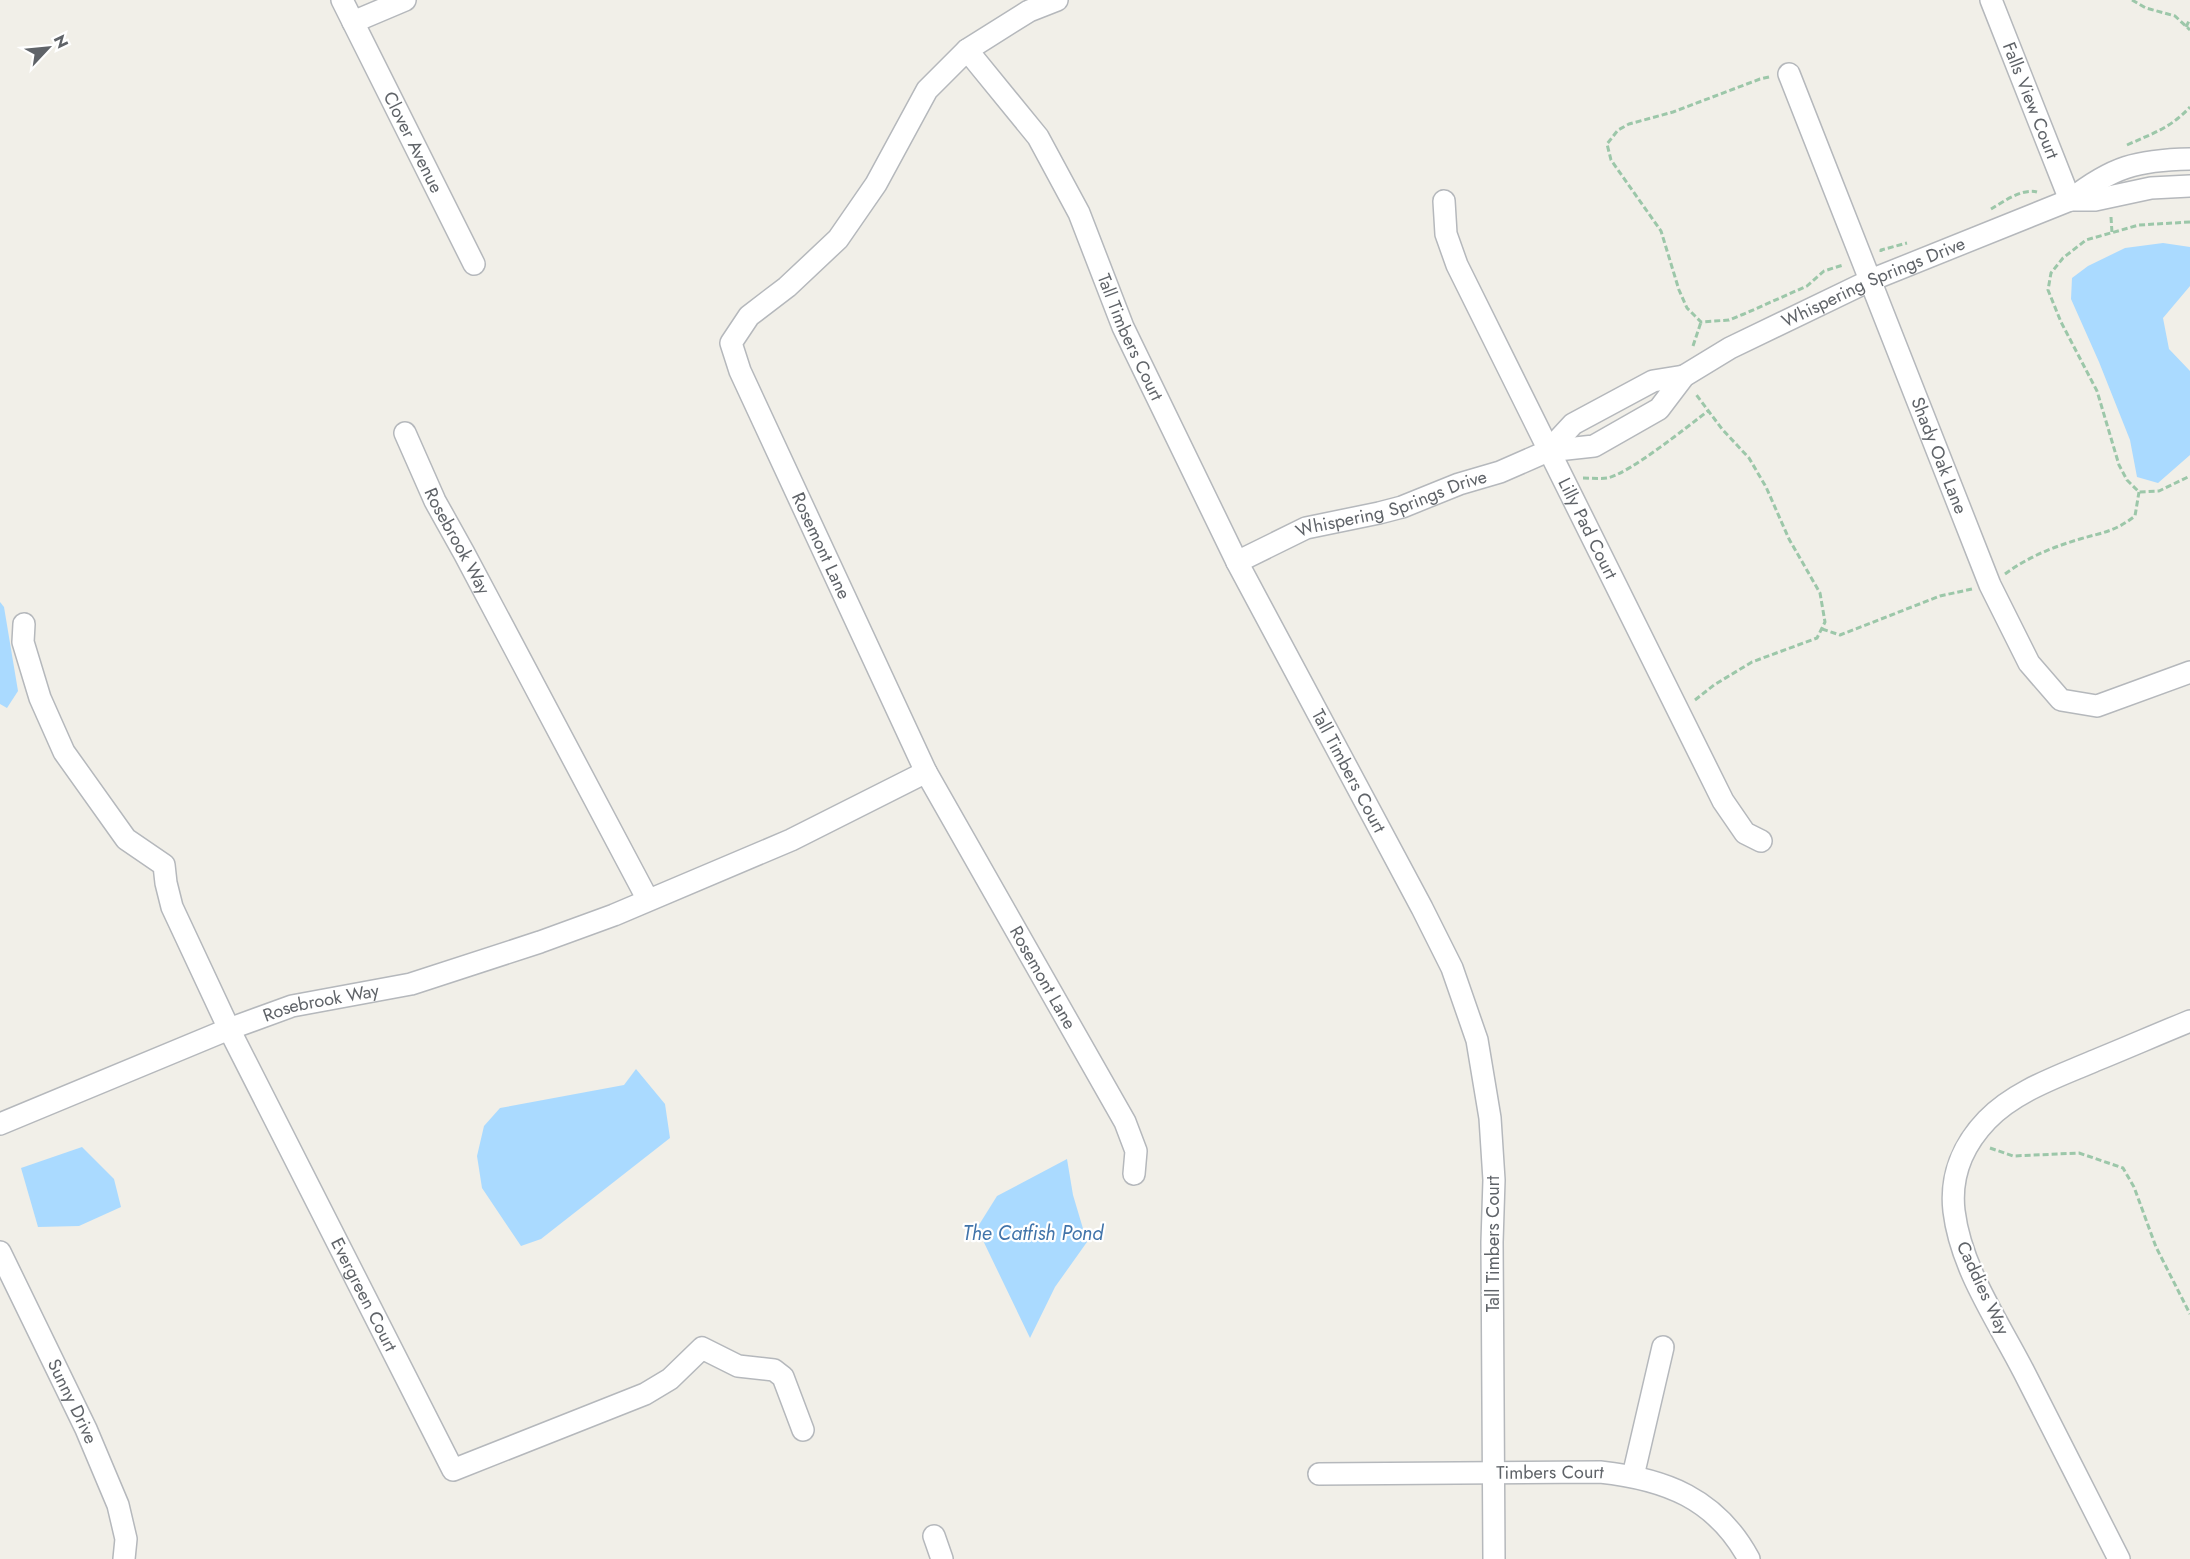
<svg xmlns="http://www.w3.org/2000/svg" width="2190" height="1559" font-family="Jost,sans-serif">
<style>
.water{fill:#aadaff}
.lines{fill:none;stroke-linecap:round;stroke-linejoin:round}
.minor-casing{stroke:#b5b8bc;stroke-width:24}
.path{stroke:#9cc7a9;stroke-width:3;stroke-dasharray:6 3;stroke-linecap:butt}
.minor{stroke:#fff;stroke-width:21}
.labels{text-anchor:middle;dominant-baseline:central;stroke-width:4.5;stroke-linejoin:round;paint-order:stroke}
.street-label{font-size:18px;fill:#5f6368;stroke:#fff}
.water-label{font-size:20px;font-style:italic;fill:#4174aa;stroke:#fff}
</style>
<rect width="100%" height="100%" fill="#f1efe8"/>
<g class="water">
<polygon points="2163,243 2190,247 2190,286 2163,318 2169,349 2190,371 2190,455 2158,483 2137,477 2130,440 2099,362 2071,299 2072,278 2088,266 2125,248"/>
<polygon points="0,602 4,607 18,691 7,708 0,704"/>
<polygon points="636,1069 665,1104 670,1138 541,1239 521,1246 482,1188 477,1156 484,1126 500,1108 624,1085"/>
<polygon points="82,1147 114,1179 121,1207 79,1226 38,1227 21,1168"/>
<polygon points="1067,1159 1073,1195 1087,1242 1055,1287 1030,1338 977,1228 997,1196"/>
</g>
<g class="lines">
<defs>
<g id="minor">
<path id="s1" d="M342,0L474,264"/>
<path id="s2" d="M1057,0L1029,11L967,50L927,90L876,184L838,239L787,287L749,316L731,343L740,371L926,772L1125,1122L1136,1151L1134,1174"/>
<path id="s3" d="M1991,0L2070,200"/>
<polyline points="353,22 405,0"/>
<path id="s4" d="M967,50L1038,137L1079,213L1123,327L1237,562L1422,908L1452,968L1477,1040L1490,1118L1494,1180L1492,1242L1494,1559"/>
<path id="s5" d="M1789,74L1990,585L2029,663L2061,700L2097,706L2190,672"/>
<polyline points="2070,200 2095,200 2151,188 2190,186"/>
<path id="s6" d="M1444,201L1446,234L1457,265L1723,801L1745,833L1761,841"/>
<path id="s7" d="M405,433L435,501L464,553L648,900"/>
<polyline points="1548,451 1573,424 1653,381 1684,376"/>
<path id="s8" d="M1237,562L1306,528L1379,513L1402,507L1459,484L1500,472L1548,451L1594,446L1659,409L1684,376L1730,348L1871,280L2070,200C2112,167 2137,160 2190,159"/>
<path id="s9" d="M24,624L23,642L40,698L64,752L126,839L164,865L166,883L172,907L229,1029L453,1470L645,1394L670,1379L702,1348L738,1366L774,1370L783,1377L803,1430"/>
<path id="s10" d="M0,1124L229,1029L292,1006L411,984L540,942L614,915L791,840L926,772"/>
<path id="s11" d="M0,1252L86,1429L118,1505L126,1539L124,1559"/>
<path id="s12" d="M1319,1474L1600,1472C1665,1479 1716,1498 1749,1559"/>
<polyline points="1633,1476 1663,1347"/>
<polyline points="934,1536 942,1559"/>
<path d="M2119,1559C2087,1497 2056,1434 2024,1372C1998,1321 1961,1269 1954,1211C1950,1176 1963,1145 1987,1120C2015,1091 2057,1077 2094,1061C2126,1048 2158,1034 2190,1021"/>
</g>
</defs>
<use href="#minor" class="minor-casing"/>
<g class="path">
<polyline points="2132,0 2146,8 2175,16 2190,30"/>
<polyline points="2186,27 2190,19"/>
<polyline points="1769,77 1760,79 1673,112 1629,124 1618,130 1607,144 1611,160 1661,231 1679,290 1687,308 1701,322 1729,320 1744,314 1807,286 1824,271 1843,265"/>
<path d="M2127,145C2151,134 2171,128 2190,107"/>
<path d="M1991,209C2003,202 2022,188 2037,192"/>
<polyline points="2111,217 2112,233"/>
<polyline points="2190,222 2139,225 2086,240 2063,258 2051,273 2048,290 2061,322 2097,391 2119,465 2127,480 2139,492 2159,491 2190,476"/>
<polyline points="1881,252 1881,250 1907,243"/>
<polyline points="1693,346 1701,322"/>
<path d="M1583,478C1591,478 1599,479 1607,478C1629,474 1688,426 1708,411"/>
<path d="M2005,574C2028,557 2053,547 2080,539C2104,532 2114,532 2135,516L2139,492"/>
<polyline points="1822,629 1840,635 1940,596 1972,589"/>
<polyline points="1695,700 1714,685 1752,662 1817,638 1825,622 1820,593 1789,539 1766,487 1749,458 1722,429 1695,393"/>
<polyline points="1990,1148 2013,1156 2079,1153 2123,1168 2134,1187 2156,1247 2190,1314"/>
</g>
<use href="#minor" class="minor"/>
</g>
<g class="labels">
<g class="street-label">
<text stroke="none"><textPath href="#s3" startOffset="108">Falls View Court</textPath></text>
<text stroke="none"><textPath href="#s1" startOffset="159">Clover Avenue</textPath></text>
<text stroke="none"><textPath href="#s8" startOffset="706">Whispering Springs Drive</textPath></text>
<text stroke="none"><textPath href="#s4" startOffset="333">Tall Timbers Court</textPath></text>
<text stroke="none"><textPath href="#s5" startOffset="410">Shady Oak Lane</textPath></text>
<text stroke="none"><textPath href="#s8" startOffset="166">Whispering Springs Drive</textPath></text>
<text stroke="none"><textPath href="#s6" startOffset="360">Lilly Pad Court</textPath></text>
<text stroke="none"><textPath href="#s7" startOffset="120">Rosebrook Way</textPath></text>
<text stroke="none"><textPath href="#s2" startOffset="706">Rosemont Lane</textPath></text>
<text stroke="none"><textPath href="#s4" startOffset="819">Tall Timbers Court</textPath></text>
<text stroke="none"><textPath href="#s2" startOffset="1192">Rosemont Lane</textPath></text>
<text stroke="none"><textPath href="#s10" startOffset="344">Rosebrook Way</textPath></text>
<text transform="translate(1493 1244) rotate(-90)">Tall Timbers Court</text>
<text transform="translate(1983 1288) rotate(65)">Caddies Way</text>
<text stroke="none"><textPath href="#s9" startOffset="764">Evergreen Court</textPath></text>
<text stroke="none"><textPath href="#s11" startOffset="166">Sunny Drive</textPath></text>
<text stroke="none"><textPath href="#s12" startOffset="231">Timbers Court</textPath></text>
</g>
<g class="water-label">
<text x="1033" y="1233">The Catfish Pond</text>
</g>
</g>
<g transform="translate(48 48) rotate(64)" stroke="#ffffff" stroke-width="4.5" paint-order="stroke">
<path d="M0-4.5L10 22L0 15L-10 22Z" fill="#5f6368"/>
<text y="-9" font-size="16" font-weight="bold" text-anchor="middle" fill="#5f6368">N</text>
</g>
</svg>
